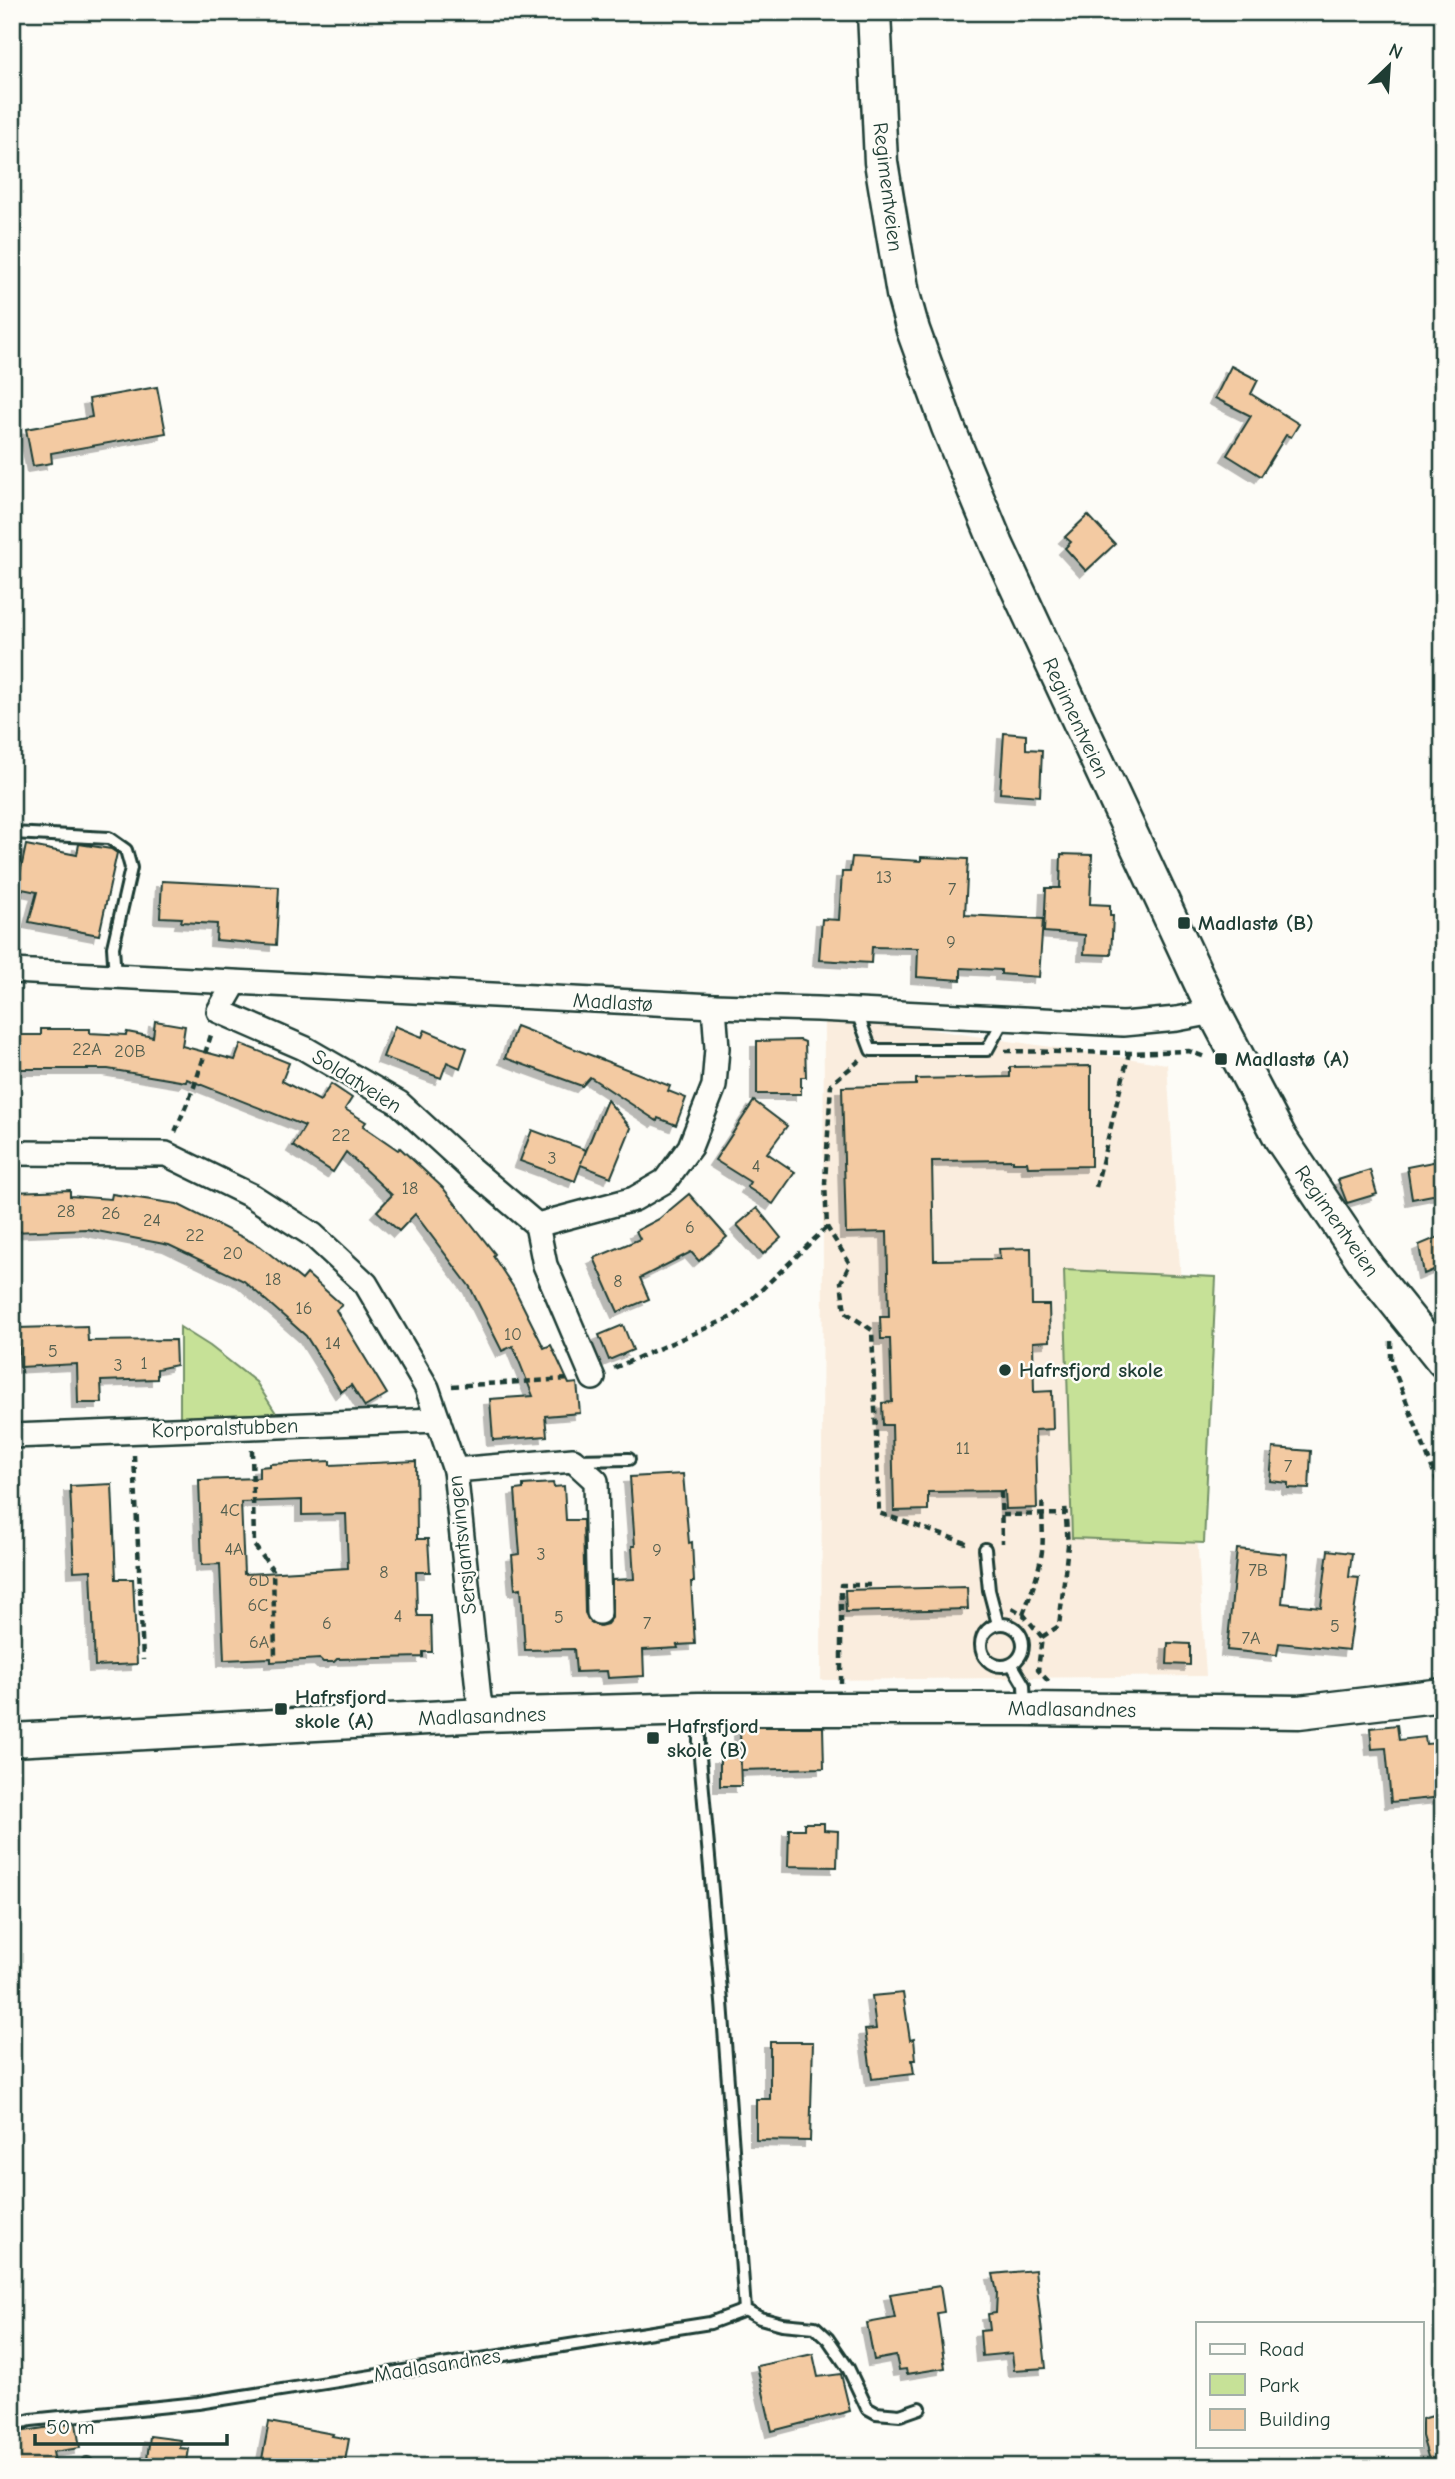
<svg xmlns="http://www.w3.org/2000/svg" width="1455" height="2479" font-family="'Comic Neue',sans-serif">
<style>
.built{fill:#faedde}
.green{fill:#c6e197;stroke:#728f66;stroke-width:2}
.building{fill:#f3caa2;stroke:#1f3d34;stroke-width:2;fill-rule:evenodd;filter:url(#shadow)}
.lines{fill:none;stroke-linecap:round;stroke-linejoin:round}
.lane-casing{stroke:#1f3d34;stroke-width:16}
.street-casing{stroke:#1f3d34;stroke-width:28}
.secondary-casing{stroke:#1f3d34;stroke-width:37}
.path{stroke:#1f3d34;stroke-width:4.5;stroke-dasharray:7 5;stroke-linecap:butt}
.lane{stroke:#fdfcf7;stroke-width:10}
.street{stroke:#fdfcf7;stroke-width:23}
.secondary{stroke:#fdfcf7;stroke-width:32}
.poi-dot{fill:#1f3d34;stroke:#fdfcf7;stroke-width:2.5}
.labels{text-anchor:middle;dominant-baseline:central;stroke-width:5;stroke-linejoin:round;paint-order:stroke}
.number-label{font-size:18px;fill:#546050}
.street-label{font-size:21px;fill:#1f3d34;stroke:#fdfcf7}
.poi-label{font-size:21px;font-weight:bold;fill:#1f3d34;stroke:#fdfcf7;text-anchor:start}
</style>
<defs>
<filter id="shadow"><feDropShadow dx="-6" dy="6" stdDeviation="0" flood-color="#0004"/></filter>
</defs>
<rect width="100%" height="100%" fill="#fdfcf7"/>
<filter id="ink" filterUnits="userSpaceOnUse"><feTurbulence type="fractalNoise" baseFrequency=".0143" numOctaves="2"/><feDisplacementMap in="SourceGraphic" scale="14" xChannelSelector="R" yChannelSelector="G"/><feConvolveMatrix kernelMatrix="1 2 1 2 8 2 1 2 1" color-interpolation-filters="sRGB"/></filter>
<g filter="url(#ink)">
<polygon class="built" points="824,1014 1167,1064 1206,1676 821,1680"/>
<g class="green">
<polygon points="1064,1270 1216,1277 1204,1543 1072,1538"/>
<polygon points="180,1327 210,1346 256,1382 276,1413 180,1418"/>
</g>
<g class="building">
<polygon points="1231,366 1258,380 1251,394 1299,424 1291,437 1286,435 1261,476 1227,455 1251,416 1215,398"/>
<polygon points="157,387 166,433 51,453 52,463 33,466 26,429 92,417 89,399"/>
<polygon points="1088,515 1115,544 1086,571 1065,548 1071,542 1065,537"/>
<polygon points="1004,733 1026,735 1026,749 1042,750 1040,796 1000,793"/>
<polygon points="79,844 111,849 117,853 99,935 29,922 37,892 17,888 26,845 77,855"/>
<polygon points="1061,854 1092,855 1090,904 1110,905 1110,916 1113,916 1111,955 1084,954 1085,935 1044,932 1046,888 1060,888"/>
<polygon points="852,857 921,861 921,857 968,859 965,915 1043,919 1039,977 1001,974 1001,970 961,968 961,980 917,977 918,948 872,947 871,963 819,960 822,919 839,920 842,872 850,872"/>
<polygon points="162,881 279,887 276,945 216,940 217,924 181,922 182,918 160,917"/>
<polygon points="155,1021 185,1026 182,1046 235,1060 241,1044 289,1063 282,1081 320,1101 331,1084 352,1098 345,1109 366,1122 363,1126 398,1150 400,1148 443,1188 495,1254 493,1256 514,1288 544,1348 551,1345 569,1384 577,1383 580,1413 545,1416 547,1436 493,1440 490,1399 533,1396 513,1346 502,1351 470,1287 415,1214 399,1231 377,1211 392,1195 346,1152 333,1172 293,1146 305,1126 187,1079 186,1082 108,1069 12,1069 12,1035 41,1035 41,1029 90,1029 90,1033 126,1035 127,1032 153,1037"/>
<polygon points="395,1026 422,1037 425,1030 467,1048 460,1068 447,1062 441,1078 383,1057"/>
<polygon points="516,1026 670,1086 668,1091 686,1098 676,1125 658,1118 657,1121 590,1077 582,1086 505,1058"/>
<polygon points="800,1040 805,1042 806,1077 801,1077 801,1094 757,1094 757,1041"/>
<polygon points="1091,1066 1091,1166 1028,1167 1027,1162 1013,1162 1013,1160 932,1161 934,1260 1000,1259 999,1249 1031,1248 1032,1305 1049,1305 1050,1341 1033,1342 1034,1392 1052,1391 1053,1429 1035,1430 1037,1508 1006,1509 1005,1491 928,1492 928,1510 894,1511 892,1425 883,1425 882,1403 892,1402 890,1339 881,1339 880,1317 889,1317 887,1232 846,1233 842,1087 916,1085 916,1079 1010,1077 1010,1067"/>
<polygon points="607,1100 631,1128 611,1177 581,1165 575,1181 520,1161 532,1130 586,1150 581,1163"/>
<polygon points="754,1101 787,1126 767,1153 795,1172 773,1204 747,1187 750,1182 715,1160"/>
<polygon points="1443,1160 1443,1193 1412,1199 1407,1167"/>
<polygon points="1370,1170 1377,1194 1347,1203 1338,1180"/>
<polygon points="70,1190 70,1196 111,1199 112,1194 177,1204 260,1246 302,1280 307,1274 342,1305 336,1310 387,1394 365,1407 351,1385 341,1392 306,1336 244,1281 169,1245 87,1229 12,1232 12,1192"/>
<polygon points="689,1194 727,1237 699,1261 691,1252 640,1278 649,1299 618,1312 594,1258 640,1239 636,1231 659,1219"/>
<polygon points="757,1208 781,1238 763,1254 737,1225"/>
<polygon points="1443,1235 1443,1266 1424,1274 1419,1245"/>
<polygon points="623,1325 633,1350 609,1360 599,1335"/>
<polygon points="87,1326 88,1341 175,1340 176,1365 157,1369 157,1379 101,1381 102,1403 78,1403 77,1364 20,1367 18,1328"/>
<polygon points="1273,1448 1311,1451 1309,1489 1288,1488 1288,1483 1270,1481"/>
<path d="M330,1461V1465L416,1461L417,1539H428L430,1572H416L417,1612L418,1616H431L432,1652H423V1657L337,1659L334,1662H323L320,1659L271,1662V1658L224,1660L220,1564L202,1565L199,1480L259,1478V1467L270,1466V1464ZM302,1500V1515L346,1514L348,1568L244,1574L241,1502Z"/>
<polygon points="683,1474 689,1543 692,1542 694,1582 691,1582 695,1644 677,1645 678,1648 643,1650 644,1676 608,1678 607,1671 576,1672 574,1649 525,1650 521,1588 515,1589 512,1555 520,1554 515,1490 523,1489 523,1485 553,1483 554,1487 564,1486 566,1520 583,1520 585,1613 592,1624 600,1626 607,1624 612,1618 612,1580 634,1579 632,1546 635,1546 630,1477"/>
<polygon points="112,1484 116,1579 133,1579 137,1664 95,1666 91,1570 74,1571 70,1486"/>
<polygon points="1237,1549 1287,1554 1282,1603 1321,1607 1328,1550 1352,1553 1349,1577 1359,1578 1349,1650 1279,1643 1277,1655 1227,1650"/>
<polygon points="967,1587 968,1609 846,1612 845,1590"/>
<polygon points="1168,1643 1190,1644 1190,1665 1167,1664"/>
<polygon points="1397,1725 1399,1740 1425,1737 1426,1744 1439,1743 1443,1797 1391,1802 1386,1748 1372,1749 1370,1728"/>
<polygon points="740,1727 823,1727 824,1768 741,1770"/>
<polygon points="720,1757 740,1757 741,1786 720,1786"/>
<polygon points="804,1823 824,1823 824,1830 838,1831 837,1867 788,1866 789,1829 804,1829"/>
<polygon points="903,1993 910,2040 914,2039 916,2060 912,2060 914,2074 872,2079 865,2030 876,2029 872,1996"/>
<polygon points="770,2042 813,2042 810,2141 756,2140 756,2099 770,2099"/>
<polygon points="1035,2270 1046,2368 1014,2370 1012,2353 982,2356 980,2331 990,2330 988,2314 996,2313 997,2292 993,2274"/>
<polygon points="940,2286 944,2312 937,2313 945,2368 907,2374 906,2369 899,2370 896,2356 874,2360 867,2323 895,2318 890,2294"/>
<polygon points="813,2354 818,2377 841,2374 850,2411 772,2431 757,2366"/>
<polygon points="1443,2413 1443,2467 1431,2467 1422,2436 1422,2419"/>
<polygon points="269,2422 333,2434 332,2436 349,2439 344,2467 305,2467 262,2459"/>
<polygon points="76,2423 80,2448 53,2452 56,2467 12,2467 12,2433"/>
<polygon points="150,2436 181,2440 180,2448 189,2449 186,2467 146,2467"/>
</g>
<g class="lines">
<defs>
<g id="lane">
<polyline points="12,833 109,838 126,850 131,868 113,947 115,977"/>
<polyline points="856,1010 871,1050 987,1050 1005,1017"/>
<polyline points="576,1460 629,1459"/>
<polyline points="985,1549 989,1590 998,1624"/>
<circle cx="1002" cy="1645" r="21"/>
<polyline points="1012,1665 1024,1685 1025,1706"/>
<polyline points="699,1711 699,1746 722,2002 745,2310 760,2318 782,2324 815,2327 828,2339 848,2368 867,2408 876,2413 900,2415 920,2408"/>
<polyline points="12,2425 31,2420 198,2403 710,2323 745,2310"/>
<polyline points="87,2464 88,2467"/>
</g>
<g id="street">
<polyline points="12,971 714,1006 818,1009 1123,1024 1177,1019 1214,1012"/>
<polyline points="235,983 219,1011 304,1048 399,1103 471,1169 537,1225 634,1199 665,1181 690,1147 714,1086 717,1048 714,1006"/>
<polyline points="12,1153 166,1154 252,1196 313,1235 366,1284 427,1388 455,1470 479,1699 484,1715"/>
<polyline points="537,1225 545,1265 593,1378"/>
<polyline points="12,1436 438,1420"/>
<polyline points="455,1470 573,1460 596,1481 599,1612"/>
</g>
<g id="secondary">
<polyline points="874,12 881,162 903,294 913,330 948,427 997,545 1214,1012 1281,1139 1368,1268 1443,1361"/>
<polyline points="12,1740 484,1715 699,1709 1025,1709 1299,1712 1443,1695"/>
</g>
</defs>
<use href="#lane" class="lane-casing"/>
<use href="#street" class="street-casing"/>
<use href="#secondary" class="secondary-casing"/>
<g class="path">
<polyline points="1005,1051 1129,1053 1189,1051 1205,1057"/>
<polyline points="860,1060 831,1084 825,1183 827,1227 850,1264 841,1282 845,1312 872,1330 879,1513 969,1544"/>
<polyline points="175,1132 194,1087 212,1032"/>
<polyline points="1096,1187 1129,1053"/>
<polyline points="1391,1341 1391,1362 1443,1496"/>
<polyline points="614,1368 734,1316 827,1227"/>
<polyline points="452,1386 569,1379"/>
<polyline points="252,1450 254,1545 273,1570 275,1656"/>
<polyline points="134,1455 143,1660"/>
<polyline points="1001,1492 1002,1543"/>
<polyline points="1002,1515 1066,1514"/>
<polyline points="12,1565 18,1671"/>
<polyline points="1012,1608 1023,1614 1042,1637 1038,1670 1049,1682"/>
<path d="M1023,1614C1031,1594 1039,1573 1042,1551C1044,1533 1041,1515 1043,1497"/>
<polyline points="1042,1637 1059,1626 1068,1545 1065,1505"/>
<polyline points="841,1683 841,1585 871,1585"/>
</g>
<use href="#lane" class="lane"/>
<use href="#street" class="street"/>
<use href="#secondary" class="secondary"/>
</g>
</g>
<g class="poi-dot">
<rect x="1177" y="916" width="14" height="14" rx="3.5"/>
<rect x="1214" y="1052" width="14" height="14" rx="3.5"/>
<circle cx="1005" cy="1370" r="7"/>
<rect x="274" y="1702" width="14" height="14" rx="3.5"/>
<rect x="646" y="1731" width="14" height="14" rx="3.5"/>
</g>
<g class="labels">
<g class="number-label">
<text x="884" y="877">13</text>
<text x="952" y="889">7</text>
<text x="951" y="942">9</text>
<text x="87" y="1049">22A</text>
<text x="130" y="1051">20B</text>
<text x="341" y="1135">22</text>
<text x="552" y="1158">3</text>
<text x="756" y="1166">4</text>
<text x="410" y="1188">18</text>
<text x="66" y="1211">28</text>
<text x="111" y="1213">26</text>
<text x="152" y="1220">24</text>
<text x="690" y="1227">6</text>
<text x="195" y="1235">22</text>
<text x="233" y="1253">20</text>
<text x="273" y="1279">18</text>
<text x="618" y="1281">8</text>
<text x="304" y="1308">16</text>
<text x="513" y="1334">10</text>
<text x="333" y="1343">14</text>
<text x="53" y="1351">5</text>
<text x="144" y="1363">1</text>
<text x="118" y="1365">3</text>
<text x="963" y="1448">11</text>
<text x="1288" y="1466">7</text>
<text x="230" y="1510">4C</text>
<text x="234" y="1549">4A</text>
<text x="657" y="1550">9</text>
<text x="541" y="1554">3</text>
<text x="1258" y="1570">7B</text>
<text x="384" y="1572">8</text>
<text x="259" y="1580">6D</text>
<text x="258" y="1605">6C</text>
<text x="398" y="1616">4</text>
<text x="559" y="1617">5</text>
<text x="327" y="1623">6</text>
<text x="647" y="1623">7</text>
<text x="1335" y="1626">5</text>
<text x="1251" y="1638">7A</text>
<text x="259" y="1642">6A</text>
</g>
<g class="street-label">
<text transform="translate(888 187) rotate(83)">Regimentveien</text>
<text transform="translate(1076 718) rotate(65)">Regimentveien</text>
<text transform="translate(613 1002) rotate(3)">Madlastø</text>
<text transform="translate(357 1081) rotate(32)">Soldatveien</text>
<text transform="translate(1337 1221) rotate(55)">Regimentveien</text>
<text transform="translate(225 1428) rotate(-2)">Korporalstubben</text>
<text transform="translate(462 1545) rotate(-96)">Sersjantsvingen</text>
<text transform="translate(1072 1709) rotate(1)">Madlasandnes</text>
<text transform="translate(482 1716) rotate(-2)">Madlasandnes</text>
<text transform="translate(437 2365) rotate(-9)">Madlasandnes</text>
</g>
<g class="poi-label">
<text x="1198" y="923">Madlastø (B)</text>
<text x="1235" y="1059">Madlastø (A)</text>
<text x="1019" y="1370">Hafrsfjord skole</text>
<text x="295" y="1697">Hafrsfjord<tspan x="295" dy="24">skole (A)</tspan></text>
<text x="667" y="1726">Hafrsfjord<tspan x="667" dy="24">skole (B)</tspan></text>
</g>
</g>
<rect width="1455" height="2479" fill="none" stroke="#fdfcf7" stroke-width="42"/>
<rect x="21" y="21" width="1413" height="2437" fill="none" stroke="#1f3d34" stroke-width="2.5" filter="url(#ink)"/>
<rect x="1196" y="2322" width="228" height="126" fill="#fdfcf7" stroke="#a4b0a9" stroke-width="2"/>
<rect x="1210" y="2344" width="35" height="10" fill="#fdfcf7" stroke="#a4b0a9" stroke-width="2"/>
<text x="1259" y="2356" font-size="21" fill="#1f3d34">Road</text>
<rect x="1210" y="2374" width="35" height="21" fill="#c6e197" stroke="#a4b0a9" stroke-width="2"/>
<text x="1259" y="2392" font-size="21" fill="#1f3d34">Park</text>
<rect x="1210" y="2409" width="35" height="21" fill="#f3caa2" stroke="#a4b0a9" stroke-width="2"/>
<text x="1259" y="2426" font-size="21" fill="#1f3d34">Building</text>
<g transform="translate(1389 66) rotate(25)" stroke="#fdfcf7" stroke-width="5" paint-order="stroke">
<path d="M0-5L12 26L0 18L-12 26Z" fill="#1f3d34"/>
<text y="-10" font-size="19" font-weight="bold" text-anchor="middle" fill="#1f3d34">N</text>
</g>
<path d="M35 2434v10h192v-10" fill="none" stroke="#1f3d34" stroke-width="3.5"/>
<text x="46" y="2434" font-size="21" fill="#1f3d34" stroke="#fdfcf7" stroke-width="5" paint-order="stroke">50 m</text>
</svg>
